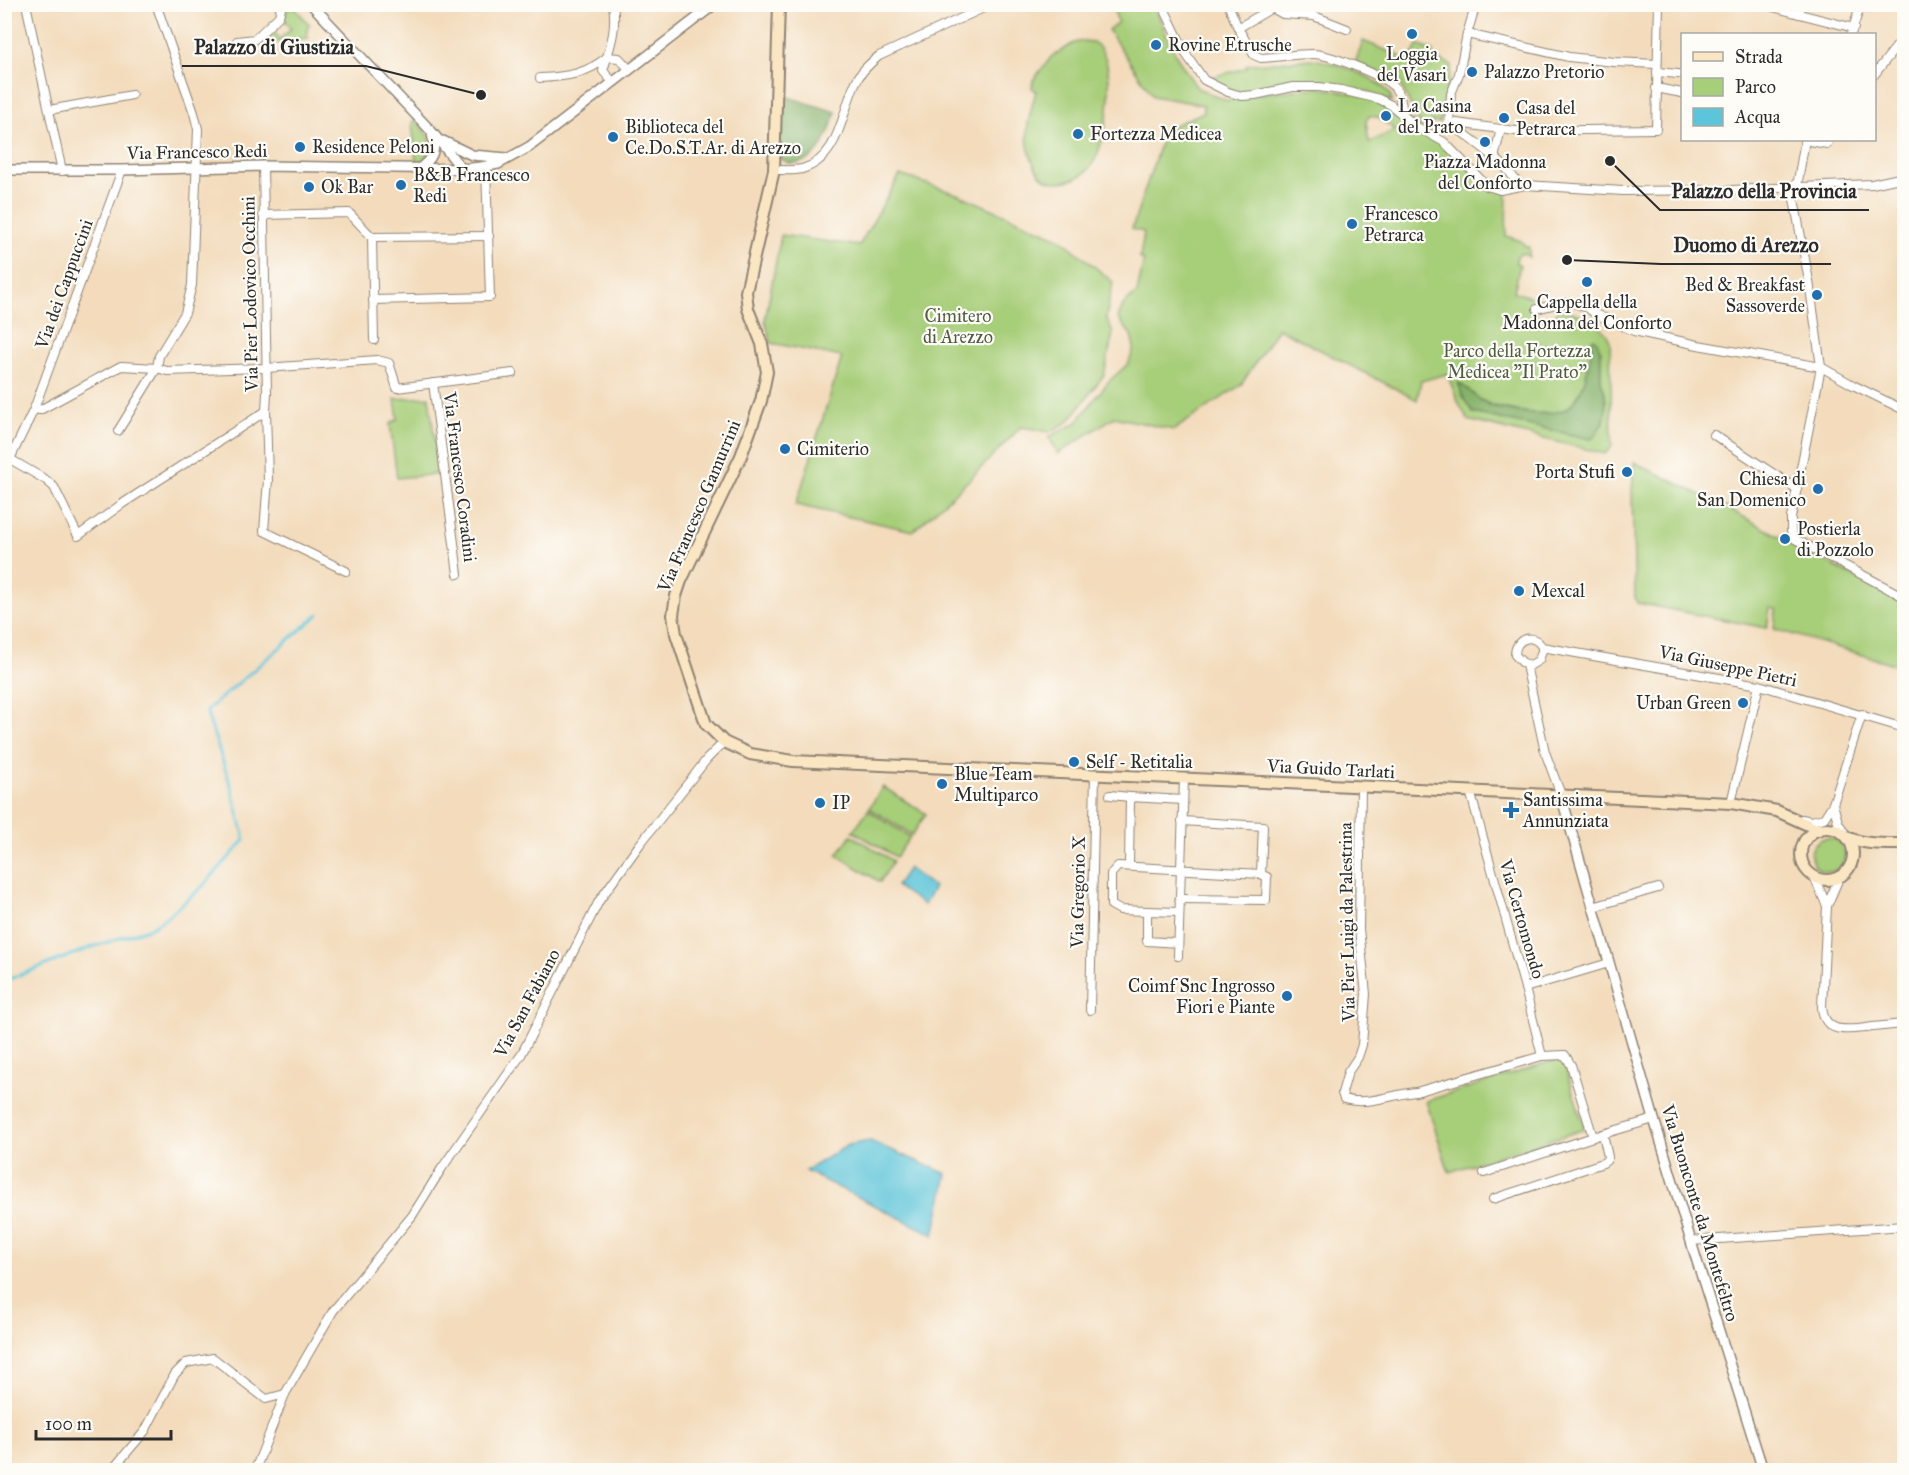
<svg xmlns="http://www.w3.org/2000/svg" width="1909" height="1475" font-family="'IM FELL Great Primer',serif">
<style>
.green{fill:#a7ce79;stroke:#697c52;stroke-width:1.5;fill-rule:evenodd}
.forest{fill:#85b169;stroke:#586e4a;stroke-width:1.5}
.water{fill:#5dc5d9;stroke:#447882;stroke-width:1.5}
.lines{fill:none;stroke-linecap:round;stroke-linejoin:round}
.stream{stroke:#5dc5d9;stroke-width:3}
.minor-casing{stroke:#8f8373;stroke-width:10}
.tertiary-casing{stroke:#8f8373;stroke-width:12}
.secondary-casing{stroke:#8f8373;stroke-width:14}
.minor{stroke:#fff;stroke-width:8}
.tertiary{stroke:#fff;stroke-width:9}
.secondary{stroke:#fbe6c4;stroke-width:10}
.poi-dot{fill:#1f6fb2;stroke:#fdfcf7;stroke-width:2}
.labels{text-anchor:middle;dominant-baseline:central;stroke-width:4.5;stroke-linejoin:round;paint-order:stroke}
.poi-label{font-size:18px;fill:#2b2b2b;stroke:#fdfcf7;text-anchor:start}
.street-label{font-size:18px;fill:#2b2b2b;stroke:#fdfcf7}
.park-label{font-size:18px;fill:#505c42;stroke:#fdfcf7}
.leader{fill:none;stroke:#2b2b2b;stroke-width:2}
.callout-dot{fill:#2b2b2b;stroke:#fdfcf7;stroke-width:2}
.callout-label{font-size:20px;text-anchor:middle;font-weight:bold;fill:#2b2b2b;stroke:#fdfcf7;stroke-width:4.5;stroke-linejoin:round;paint-order:stroke}
</style>
<rect width="100%" height="100%" fill="#fdfcf7"/>
<filter id="ink" filterUnits="userSpaceOnUse"><feTurbulence type="fractalNoise" baseFrequency=".0167" numOctaves="2"/><feDisplacementMap in="SourceGraphic" scale="12" xChannelSelector="R" yChannelSelector="G"/><feConvolveMatrix kernelMatrix="1 2 1 2 8 2 1 2 1" color-interpolation-filters="sRGB"/></filter>
<filter id="wash" filterUnits="userSpaceOnUse"><feTurbulence type="fractalNoise" baseFrequency=".008" numOctaves="4" result="noise"/><feDisplacementMap in="SourceGraphic" scale="24" xChannelSelector="R" yChannelSelector="G"/><feGaussianBlur stdDeviation="1.35" result="paint"/><feColorMatrix in="noise" values="0 0 0 0 0 0 0 0 0 0 0 0 0 0 0 0 0 1.4 0 .05"/><feComposite in="paint" operator="in"/></filter>
<g filter="url(#wash)">
<rect width="100%" height="100%" fill="#f3dbbb"/>
<g class="green">
<polygon points="283,5 292,5 310,25 307,28 308,38 258,45 257,42 271,29 280,39 291,29 282,17 288,11"/>
<path d="M1112,5H1151L1157,13L1178,59L1197,88L1228,101L1242,96L1319,87L1379,99L1444,142L1487,186L1507,188L1506,236L1521,241L1526,247H1529V257L1523,253L1517,256L1516,263L1520,265L1514,292L1538,299L1536,317L1554,321L1557,310C1575,310 1603,322 1610,341L1612,446L1605,454L1468,420L1459,404L1447,374L1421,381L1417,400L1278,328L1241,385L1174,430L1114,417L1058,454L1049,437L1076,423L1108,382L1129,363L1134,347L1131,335L1118,318L1123,305L1137,293L1144,260L1140,259L1144,232L1132,229L1165,129L1204,112L1203,105L1153,96L1108,30L1118,22ZM1369,116L1377,117L1395,130L1369,143L1366,121ZM1592,340L1601,350V382L1605,392L1606,407L1604,422L1591,439L1473,413L1464,399L1470,393C1487,405 1498,407 1517,411C1530,413 1556,416 1567,408C1585,395 1591,360 1592,340Z"/>
<path d="M1083,41C1087,41 1093,42 1096,44C1120,61 1107,146 1091,166C1084,176 1072,181 1059,182C1045,182 1038,175 1033,162C1022,136 1029,117 1036,91L1032,88L1033,80L1052,56L1074,43Z"/>
<polygon points="1363,41 1409,60 1418,45 1433,51 1432,57 1452,65 1440,123 1432,122 1431,129 1419,122 1399,82 1355,63"/>
<path d="M1312,59C1332,62 1391,79 1392,102C1362,87 1325,80 1292,84C1276,87 1259,94 1242,92C1230,91 1219,84 1208,78L1247,68L1246,65L1253,64Z"/>
<path d="M415,120L429,137L432,148C426,158 421,163 409,165L416,160L412,122Z"/>
<polygon points="900,175 960,195 1061,239 1113,282 1106,318 1113,333 1104,375 1068,422 1050,432 1021,427 969,480 913,531 796,505 842,357 771,343 765,320 781,235 859,246"/>
<polygon points="429,397 439,474 397,478 390,424 398,419 395,399"/>
<polygon points="1634,462 1727,508 1904,604 1904,667 1774,629 1776,609 1770,608 1767,628 1637,603 1635,597 1632,493"/>
<polygon points="883,787 926,814 912,835 869,808"/>
<polygon points="868,810 910,837 896,857 853,831"/>
<polygon points="851,835 893,861 880,882 837,855"/>
<circle cx="1828" cy="855" r="17"/>
<polygon points="1562,1058 1585,1129 1449,1172 1426,1101"/>
</g>
<g class="forest">
<path d="M781,95L836,112C829,133 822,158 798,163C790,164 786,163 780,158Z"/>
<path d="M1594,338L1596,339C1604,356 1599,365 1601,382C1602,385 1604,388 1604,391C1609,409 1604,426 1591,439L1473,413L1464,399L1458,383C1470,388 1478,402 1492,406C1511,412 1545,417 1564,410C1584,402 1591,358 1592,339Z"/>
</g>
<g class="water">
<polygon points="908,868 934,887 924,905 896,886"/>
<polygon points="870,1141 947,1174 934,1235 805,1171 848,1145"/>
</g>
<g class="lines">
<polyline class="stream" points="4,981 95,946 148,929 163,920 201,888 245,840 231,786 208,717 207,710 319,614"/>
</g>
</g>
<g filter="url(#ink)">
<g class="lines">
<defs>
<g id="minor">
<polyline points="26,4 62,171"/>
<path d="M613,4C617,31 610,46 603,71L613,82"/>
<polyline points="1162,4 1186,54 1204,80 1228,92 1242,96 1255,95 1293,87 1319,87 1341,90 1379,99 1391,105 1417,127 1444,142 1487,186 1500,190 1525,185 1623,191 1731,190 1872,184 1904,177"/>
<path d="M1228,4L1238,28L1254,55L1261,58C1278,57 1296,54 1313,54C1329,54 1385,76 1395,88C1401,96 1402,106 1403,115"/>
<polyline points="1761,4 1854,28"/>
<polyline points="1799,14 1801,4"/>
<polyline points="1238,28 1272,8 1283,14 1314,16 1347,29"/>
<polyline points="1467,34 1569,57 1614,62 1657,64"/>
<polyline points="1851,34 1861,4"/>
<polyline points="237,41 255,39 279,16 281,8 278,4"/>
<polyline points="1657,72 1678,74"/>
<polyline points="1874,75 1904,37"/>
<path d="M540,78C566,77 587,74 607,57L619,58L629,69"/>
<polyline points="1656,88 1682,93"/>
<polyline points="49,110 132,95"/>
<polyline points="1449,122 1515,131 1656,129 1659,4"/>
<polyline points="1449,122 1451,94 1459,74 1467,34 1476,4"/>
<path d="M1450,123C1469,138 1509,164 1518,185"/>
<polyline points="1804,140 1827,144 1829,140"/>
<polyline points="1494,158 1501,129"/>
<path d="M774,170C783,170 793,171 802,169C840,158 841,114 855,84C860,72 869,64 879,56L992,4"/>
<polyline points="1792,188 1809,281 1821,367 1791,518 1791,531 1795,539 1904,597"/>
<polyline points="1792,188 1798,181 1805,140"/>
<polyline points="263,215 349,213 372,237 489,236"/>
<polyline points="372,237 374,340"/>
<polyline points="373,300 490,297 486,166"/>
<polyline points="1537,309 1560,303 1574,303 1588,308 1597,315 1634,331 1698,345 1821,367 1853,385 1904,410"/>
<polyline points="433,383 458,574"/>
<polyline points="34,409 40,410 121,366 157,368 167,371 266,368 377,360 389,363 397,388 513,373"/>
<polyline points="266,411 268,480 264,531 346,571"/>
<polyline points="118,431 157,368 159,356 185,313 192,285 198,129 194,113 156,4"/>
<polyline points="1714,435 1797,489"/>
<polyline points="10,459 46,480 54,487 78,536 122,504 266,411 267,393 263,166"/>
<polyline points="4,463 10,459 34,409 122,170"/>
<path d="M1542,647V651L1539,660L1531,665L1523,663L1515,655C1515,638 1533,632 1542,647L1759,685L1904,728"/>
<polyline points="1526,665 1545,752 1561,795"/>
<path d="M1361,787L1359,929L1366,994L1362,1045L1358,1057L1348,1072L1342,1093L1344,1099C1367,1106 1393,1094 1416,1092L1542,1056L1565,1055L1571,1065L1593,1137L1654,1119"/>
<polyline points="1470,791 1525,988 1542,1056"/>
<polyline points="1110,795 1130,797"/>
<polyline points="1731,803 1759,685"/>
<polyline points="1833,804 1838,822 1847,837"/>
<polyline points="1802,819 1811,821 1824,818 1833,804 1862,714"/>
<polyline points="1129,866 1130,797 1183,800"/>
<polyline points="1814,877 1827,906"/>
<path d="M1839,878L1827,906L1822,1007C1824,1034 1846,1030 1866,1028C1879,1026 1892,1025 1904,1024"/>
<polyline points="1179,899 1266,900 1267,877 1261,874"/>
<polyline points="1593,907 1658,888"/>
<polyline points="1147,911 1120,910 1111,905 1111,874 1118,866 1261,874 1263,826 1182,821"/>
<polyline points="1178,943 1147,941 1147,911 1179,912"/>
<polyline points="1178,956 1184,779"/>
<polyline points="1525,988 1609,963"/>
<polyline points="1090,1010 1095,774"/>
<polyline points="1484,1173 1593,1137"/>
<polyline points="1493,1199 1603,1163 1607,1160 1608,1157 1603,1134"/>
<polyline points="1691,1241 1904,1226"/>
<polyline points="112,1470 145,1431 175,1374 186,1363 213,1358 266,1399 285,1394"/>
<polyline points="255,1470 285,1394 333,1311 412,1216 442,1168 521,1055 599,901 640,844 707,759 724,742"/>
</g>
<g id="tertiary">
<polyline points="311,4 432,132 462,169"/>
<polyline points="443,141 472,155 507,158"/>
<path d="M419,169C432,159 437,151 432,134"/>
<polyline points="4,170 122,170 263,166 462,169 481,167 498,164 529,147 715,4"/>
<polyline points="1561,795 1654,1119 1696,1258 1763,1470"/>
</g>
<g id="secondary">
<polyline points="779,4 774,170 746,292 748,309 762,344 767,372 761,401 741,456 681,581 676,596 673,615 676,634 706,724 724,742 750,754 793,761 1731,803 1777,811 1819,830"/>
<circle cx="1827" cy="854" r="26"/>
<path d="M1847,837C1866,845 1884,844 1904,844"/>
</g>
</defs>
<use href="#minor" class="minor-casing"/>
<use href="#tertiary" class="tertiary-casing"/>
<use href="#secondary" class="secondary-casing"/>
<use href="#minor" class="minor"/>
<use href="#tertiary" class="tertiary"/>
<use href="#secondary" class="secondary"/>
</g>
</g>
<g class="poi-dot">
<circle cx="1412" cy="34" r="6"/>
<circle cx="1156" cy="45" r="6"/>
<circle cx="1472" cy="72" r="6"/>
<circle cx="1386" cy="116" r="6"/>
<circle cx="1504" cy="118" r="6"/>
<circle cx="1078" cy="134" r="6"/>
<circle cx="613" cy="137" r="6"/>
<circle cx="1485" cy="142" r="6"/>
<circle cx="300" cy="147" r="6"/>
<circle cx="401" cy="185" r="6"/>
<circle cx="309" cy="187" r="6"/>
<circle cx="1352" cy="224" r="6"/>
<circle cx="1587" cy="282" r="6"/>
<circle cx="1817" cy="295" r="6"/>
<circle cx="785" cy="449" r="6"/>
<circle cx="1627" cy="472" r="6"/>
<circle cx="1818" cy="489" r="6"/>
<circle cx="1785" cy="539" r="6"/>
<circle cx="1519" cy="591" r="6"/>
<circle cx="1743" cy="703" r="6"/>
<circle cx="1074" cy="762" r="6"/>
<circle cx="942" cy="784" r="6"/>
<circle cx="820" cy="803" r="6"/>
<path d="M1508 801h6v6h6v6h-6v6h-6v-6h-6v-6h6z"/>
<circle cx="1287" cy="996" r="6"/>
</g>
<g class="labels">
<g class="poi-label">
<text x="1168" y="45">Rovine Etrusche</text>
<text x="1412" y="54" text-anchor="middle">Loggia<tspan x="1412" dy="21">del Vasari</tspan></text>
<text x="1484" y="72">Palazzo Pretorio</text>
<text x="1398" y="106">La Casina<tspan x="1398" dy="21">del Prato</tspan></text>
<text x="1516" y="108">Casa del<tspan x="1516" dy="21">Petrarca</tspan></text>
<text x="625" y="127">Biblioteca del<tspan x="625" dy="21">Ce.Do.S.T.Ar. di Arezzo</tspan></text>
<text x="1090" y="134">Fortezza Medicea</text>
<text x="312" y="147">Residence Peloni</text>
<text x="1485" y="162" text-anchor="middle">Piazza Madonna<tspan x="1485" dy="21">del Conforto</tspan></text>
<text x="413" y="175">B&amp;B Francesco<tspan x="413" dy="21">Redi</tspan></text>
<text x="321" y="187">Ok Bar</text>
<text x="1364" y="214">Francesco<tspan x="1364" dy="21">Petrarca</tspan></text>
<text x="1805" y="285" text-anchor="end">Bed &amp; Breakfast<tspan x="1805" dy="21">Sassoverde</tspan></text>
<text x="1587" y="302" text-anchor="middle">Cappella della<tspan x="1587" dy="21">Madonna del Conforto</tspan></text>
<text x="797" y="449">Cimiterio</text>
<text x="1615" y="472" text-anchor="end">Porta Stufi</text>
<text x="1806" y="479" text-anchor="end">Chiesa di<tspan x="1806" dy="21">San Domenico</tspan></text>
<text x="1797" y="529">Postierla<tspan x="1797" dy="21">di Pozzolo</tspan></text>
<text x="1531" y="591">Mexcal</text>
<text x="1731" y="703" text-anchor="end">Urban Green</text>
<text x="1086" y="762">Self - Retitalia</text>
<text x="954" y="774">Blue Team<tspan x="954" dy="21">Multiparco</tspan></text>
<text x="1523" y="800">Santissima<tspan x="1523" dy="21">Annunziata</tspan></text>
<text x="832" y="803">IP</text>
<text x="1275" y="986" text-anchor="end">Coimf Snc Ingrosso<tspan x="1275" dy="21">Fiori e Piante</tspan></text>
</g>
<g class="street-label">
<text transform="translate(197 152) rotate(-1)">Via Francesco Redi</text>
<text transform="translate(64 284) rotate(-70)">Via dei Cappuccini</text>
<text transform="translate(250 294) rotate(-91)">Via Pier Lodovico Occhini</text>
<text transform="translate(460 477) rotate(83)">Via Francesco Coradini</text>
<text transform="translate(699 506) rotate(-67)">Via Francesco Gamurrini</text>
<text transform="translate(1728 666) rotate(12)">Via Giuseppe Pietri</text>
<text transform="translate(1331 769) rotate(3)">Via Guido Tarlati</text>
<text transform="translate(1078 892) rotate(-89)">Via Gregorio X</text>
<text transform="translate(1522 919) rotate(74)">Via Certomondo</text>
<text transform="translate(1347 922) rotate(-91)">Via Pier Luigi da Palestrina</text>
<text transform="translate(527 1003) rotate(-62)">Via San Fabiano</text>
<text transform="translate(1700 1213) rotate(73)">Via Buonconte da Montefeltro</text>
</g>
<g class="park-label">
<text x="958" y="316">Cimitero<tspan x="958" dy="21">di Arezzo</tspan></text>
<text x="1517" y="351">Parco della Fortezza<tspan x="1517" dy="21">Medicea "Il Prato"</tspan></text>
</g>
</g>
<path class="leader" d="M481 95L366 66H182M1610 161L1660 210H1869M1567 260L1661 264H1831"/>
<g class="callout-dot">
<circle cx="481" cy="95" r="6"/>
<circle cx="1610" cy="161" r="6"/>
<circle cx="1567" cy="260" r="6"/>
</g>
<g class="callout-label">
<text x="274" y="54">Palazzo di Giustizia</text>
<text x="1764" y="198">Palazzo della Provincia</text>
<text x="1746" y="252">Duomo di Arezzo</text>
</g>
<rect width="1909" height="1475" fill="none" stroke="#fdfcf7" stroke-width="24"/>
<rect x="1681" y="33" width="195" height="108" fill="#fdfcf7" stroke="#a9a8a5" stroke-width="1.5"/>
<rect x="1693" y="52" width="30" height="9" fill="#fbe6c4" stroke="#a9a8a5" stroke-width="1.5"/>
<text x="1735" y="63" font-size="18" fill="#2b2b2b">Strada</text>
<rect x="1693" y="78" width="30" height="18" fill="#a7ce79" stroke="#a9a8a5" stroke-width="1.5"/>
<text x="1735" y="93" font-size="18" fill="#2b2b2b">Parco</text>
<rect x="1693" y="108" width="30" height="18" fill="#5dc5d9" stroke="#a9a8a5" stroke-width="1.5"/>
<text x="1735" y="123" font-size="18" fill="#2b2b2b">Acqua</text>
<path d="M36 1430v9h135v-9" fill="none" stroke="#2b2b2b" stroke-width="3"/>
<text x="45" y="1430" font-size="18" fill="#2b2b2b" stroke="#fdfcf7" stroke-width="4.5" paint-order="stroke">100 m</text>
</svg>
